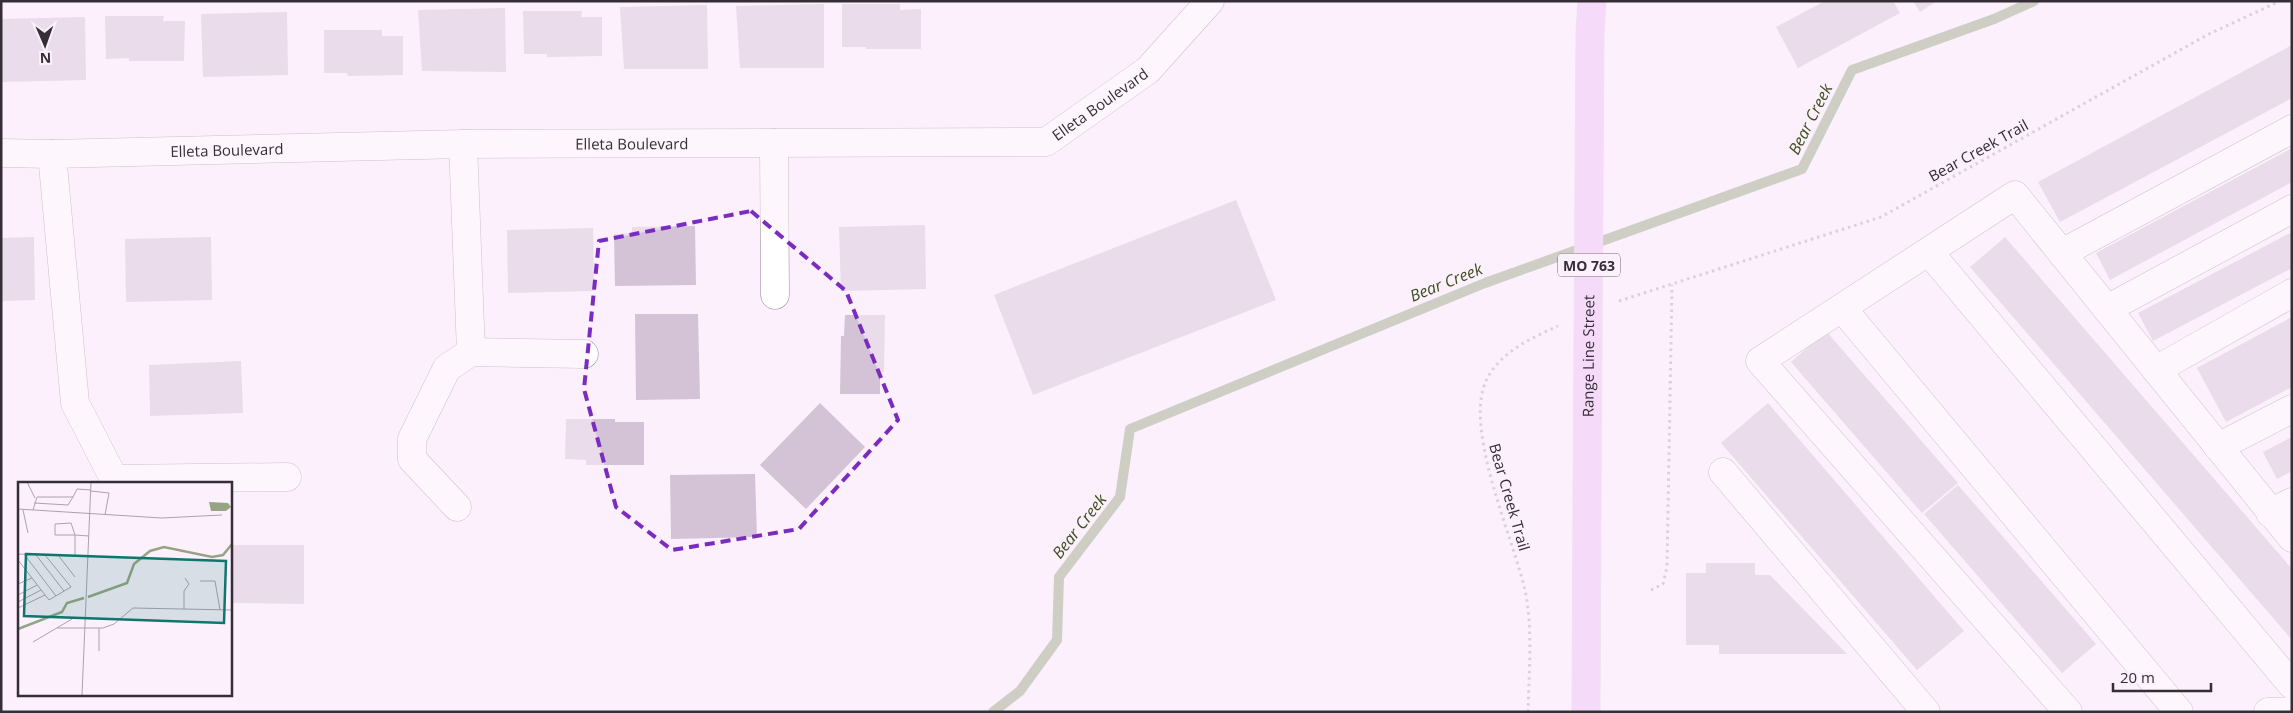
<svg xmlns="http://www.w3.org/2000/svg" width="2293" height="713" font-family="'Open Sans',sans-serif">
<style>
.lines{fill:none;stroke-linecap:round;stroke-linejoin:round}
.stream{stroke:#97a484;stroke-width:10}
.building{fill:#d4c3d7}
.minor-casing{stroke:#968699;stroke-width:29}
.major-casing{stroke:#d7d5d7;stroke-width:29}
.path{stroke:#b3a9b4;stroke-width:3;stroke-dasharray:2.5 4;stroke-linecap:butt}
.minor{stroke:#fff;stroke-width:28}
.major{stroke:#eec1f6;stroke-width:28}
.major-bridge-casing{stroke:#d7d5d7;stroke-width:29;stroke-linecap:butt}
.major-bridge{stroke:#eec1f6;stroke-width:28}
.marked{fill:none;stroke:#7b2cbf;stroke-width:4;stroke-dasharray:10 6;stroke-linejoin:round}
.labels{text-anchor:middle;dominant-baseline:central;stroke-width:4;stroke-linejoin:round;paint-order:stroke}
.shield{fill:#fbf0fc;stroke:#706871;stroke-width:1}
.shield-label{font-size:14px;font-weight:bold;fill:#352e36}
.street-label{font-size:15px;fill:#352e36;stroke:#fbf0fc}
.water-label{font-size:16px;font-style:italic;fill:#3d4f1c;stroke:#fbf0fc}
.inset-river{fill:none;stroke:#97a484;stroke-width:2.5}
.inset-road{fill:none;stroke:#aca2ad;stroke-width:1}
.view{fill:#0f766e;fill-opacity:0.15;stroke:#0f766e;stroke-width:2.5}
.inset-edge{fill:none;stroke:#352e36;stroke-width:2.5}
</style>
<rect width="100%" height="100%" fill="#fbf0fc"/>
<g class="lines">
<polyline class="stream" points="993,712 1020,691 1057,640 1059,577 1120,497 1130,429 1485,283 1802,169 1852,70 1994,19 2034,1"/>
</g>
<g class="building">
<polygon points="1825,1 1893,1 1900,13 1798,68 1776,27"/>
<polygon points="1913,1 1937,1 1920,12"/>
<polygon points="824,4 824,68 740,68 736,6"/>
<polygon points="842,4 900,4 900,10 921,9 921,49 866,49 866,47 842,47"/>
<polygon points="707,5 708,69 624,69 620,7"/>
<polygon points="505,8 506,72 422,71 418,10"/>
<polygon points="523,11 582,11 581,17 602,17 602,56 547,57 547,54 524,54"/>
<polygon points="287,12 288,75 203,77 201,14"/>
<polygon points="105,16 164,16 163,21 185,21 184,61 129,61 129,58 106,59"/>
<polygon points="85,17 86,80 1,82 1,19"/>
<polygon points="324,30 382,30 382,36 403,36 403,75 348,76 347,73 324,73"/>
<polygon points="2292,45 2292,98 2060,222 2038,182"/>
<polygon points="2292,148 2292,182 2110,280 2096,253"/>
<polygon points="1236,200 1276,300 1033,395 994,295"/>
<polygon points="925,225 926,289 841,291 839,227"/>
<polygon points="695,226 696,285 615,286 614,234 632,233 632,227"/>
<polygon points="593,228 594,291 508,293 507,230"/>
<polygon points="2292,232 2292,268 2153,341 2138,313"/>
<polygon points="34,237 35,300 1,301 1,238"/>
<polygon points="211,237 212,300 126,302 125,239"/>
<polygon points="2005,237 2292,569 2292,640 1970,267"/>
<polygon points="635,314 698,314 700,399 636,400"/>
<polygon points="845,315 885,315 884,372 880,372 880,394 840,394 841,336 844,336"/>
<polygon points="2292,317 2292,387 2226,422 2197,368"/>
<polygon points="1826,331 1958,483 1922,513 1791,362"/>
<polygon points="241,361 243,413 150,416 149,365"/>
<polygon points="820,403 865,447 806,509 760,465"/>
<polygon points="1768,403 1964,631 1917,670 1721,443"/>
<polygon points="566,419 615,419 615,422 644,422 644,465 586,465 586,460 565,459"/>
<polygon points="2292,437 2292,471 2277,479 2263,452"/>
<polygon points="755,474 757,537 671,539 670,475"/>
<polygon points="1958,485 2096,644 2062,673 1924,514"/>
<polygon points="230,545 304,545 304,604 230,603"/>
<polygon points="1706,563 1755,563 1755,575 1770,575 1847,654 1719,654 1719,645 1686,645 1686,573 1706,573"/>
</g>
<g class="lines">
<defs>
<g id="minor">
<polyline points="774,143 775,295"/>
<polyline points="463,144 471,352"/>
<path id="s1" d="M1,153L52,154L463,144L1046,142L1148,70L1210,1"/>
<polyline points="52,154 75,403 114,479 287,477"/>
<polyline points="1929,252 2292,685"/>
<polyline points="2062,253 2292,129"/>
<polyline points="1842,308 2179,712"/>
<polyline points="2107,309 2292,209"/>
<polyline points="2156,370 2292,293"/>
<polyline points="2218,447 2292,409"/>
<polyline points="1723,472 1926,712"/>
<polyline points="457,507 412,459 412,439 447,368 471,352 584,354"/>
<polyline points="2270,513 2292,502"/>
<polyline points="2068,712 1760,361 2015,195 2292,538"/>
<polyline points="2268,712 2292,711"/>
</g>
<g id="major">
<polyline points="1590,33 1592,1"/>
<polyline points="1586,712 1587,496"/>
</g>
</defs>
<use href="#minor" class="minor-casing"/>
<use href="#major" class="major-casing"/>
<g class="path">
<polyline points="1619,301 1881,217 2207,35 2280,1"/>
<polyline points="1651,590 1663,584 1667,567 1672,285"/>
<path d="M1528,712C1529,672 1533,629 1525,590C1513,537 1461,424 1488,377C1501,352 1533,337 1558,326"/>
</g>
<use href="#minor" class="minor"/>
<use href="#major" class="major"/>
<defs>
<g id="major-bridge">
<path id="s2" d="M1587,496L1590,33"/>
</g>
</defs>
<use href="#major-bridge" class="major-bridge-casing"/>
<use href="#major-bridge" class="major-bridge"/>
</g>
<path d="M0 0H2293V713H0ZM751,211L846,291L898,420L799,529L672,550L616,507L584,389L599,241Z" fill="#fbf0fc" fill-opacity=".55" fill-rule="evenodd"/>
<path class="marked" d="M751,211L846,291L898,420L799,529L672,550L616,507L584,389L599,241Z"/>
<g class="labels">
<rect class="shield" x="1558" y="253.5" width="62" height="23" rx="4"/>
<g class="shield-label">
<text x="1589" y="265">MO 763</text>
</g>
<g class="street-label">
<text stroke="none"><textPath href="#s1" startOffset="1111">Elleta Boulevard</textPath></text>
<text stroke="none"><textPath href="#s1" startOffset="631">Elleta Boulevard</textPath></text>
<text stroke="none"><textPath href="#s1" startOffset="226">Elleta Boulevard</textPath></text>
<text transform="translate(1978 150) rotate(-29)">Bear Creek Trail</text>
<text stroke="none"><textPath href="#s2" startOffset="140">Range Line Street</textPath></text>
<text transform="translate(1510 497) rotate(74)">Bear Creek Trail</text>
</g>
<g class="water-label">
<text transform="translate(1810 119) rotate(-63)">Bear Creek</text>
<text transform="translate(1446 282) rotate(-22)">Bear Creek</text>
<text transform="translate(1079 526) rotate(-52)">Bear Creek</text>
</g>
</g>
<g transform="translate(18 482)">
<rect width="214" height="214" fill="#fbf0fc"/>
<path d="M191,20L210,21L213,25L208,29H193Z" fill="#97a484"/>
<path class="inset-river" d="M70,115L109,101L116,82L132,69L146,65L194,75L205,73L214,62M0,147L44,130L49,121L66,116"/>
<path class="inset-road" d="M9,0L17,16M73,9L91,11L87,33M16,21L50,23L55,15M0,27L144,36L204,33M5,28L10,51M15,28L19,15H55L59,7L73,8M6,72L38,114M18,73L46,109M27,73L0,72V78L31,118L53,105L27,73L57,74M40,73L57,95M70,74H57V53L53,41L37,42V53H57L71,54M182,99H197L202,128M0,102L14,96M0,113L19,103M0,120L23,108M0,126L27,113M166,127V109L171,102L167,96M39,146H85L96,142L115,126L214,128M81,146V169M15,160L54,137M64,213L73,0"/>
<path class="view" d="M8,72L208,79L206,141L6,134Z"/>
<rect width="214" height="214" class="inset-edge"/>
</g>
<rect width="2293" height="713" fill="none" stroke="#352e36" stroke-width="5"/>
<g transform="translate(45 45) rotate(178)" stroke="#fbf0fc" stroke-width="4" paint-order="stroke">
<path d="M0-4L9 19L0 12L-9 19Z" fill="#352e36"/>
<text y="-8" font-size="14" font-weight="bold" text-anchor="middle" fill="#352e36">N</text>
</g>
<path d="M2113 683v8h98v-8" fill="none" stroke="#352e36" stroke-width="2.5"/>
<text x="2120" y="683" font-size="15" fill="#352e36" stroke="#fbf0fc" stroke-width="4" paint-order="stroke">20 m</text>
</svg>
